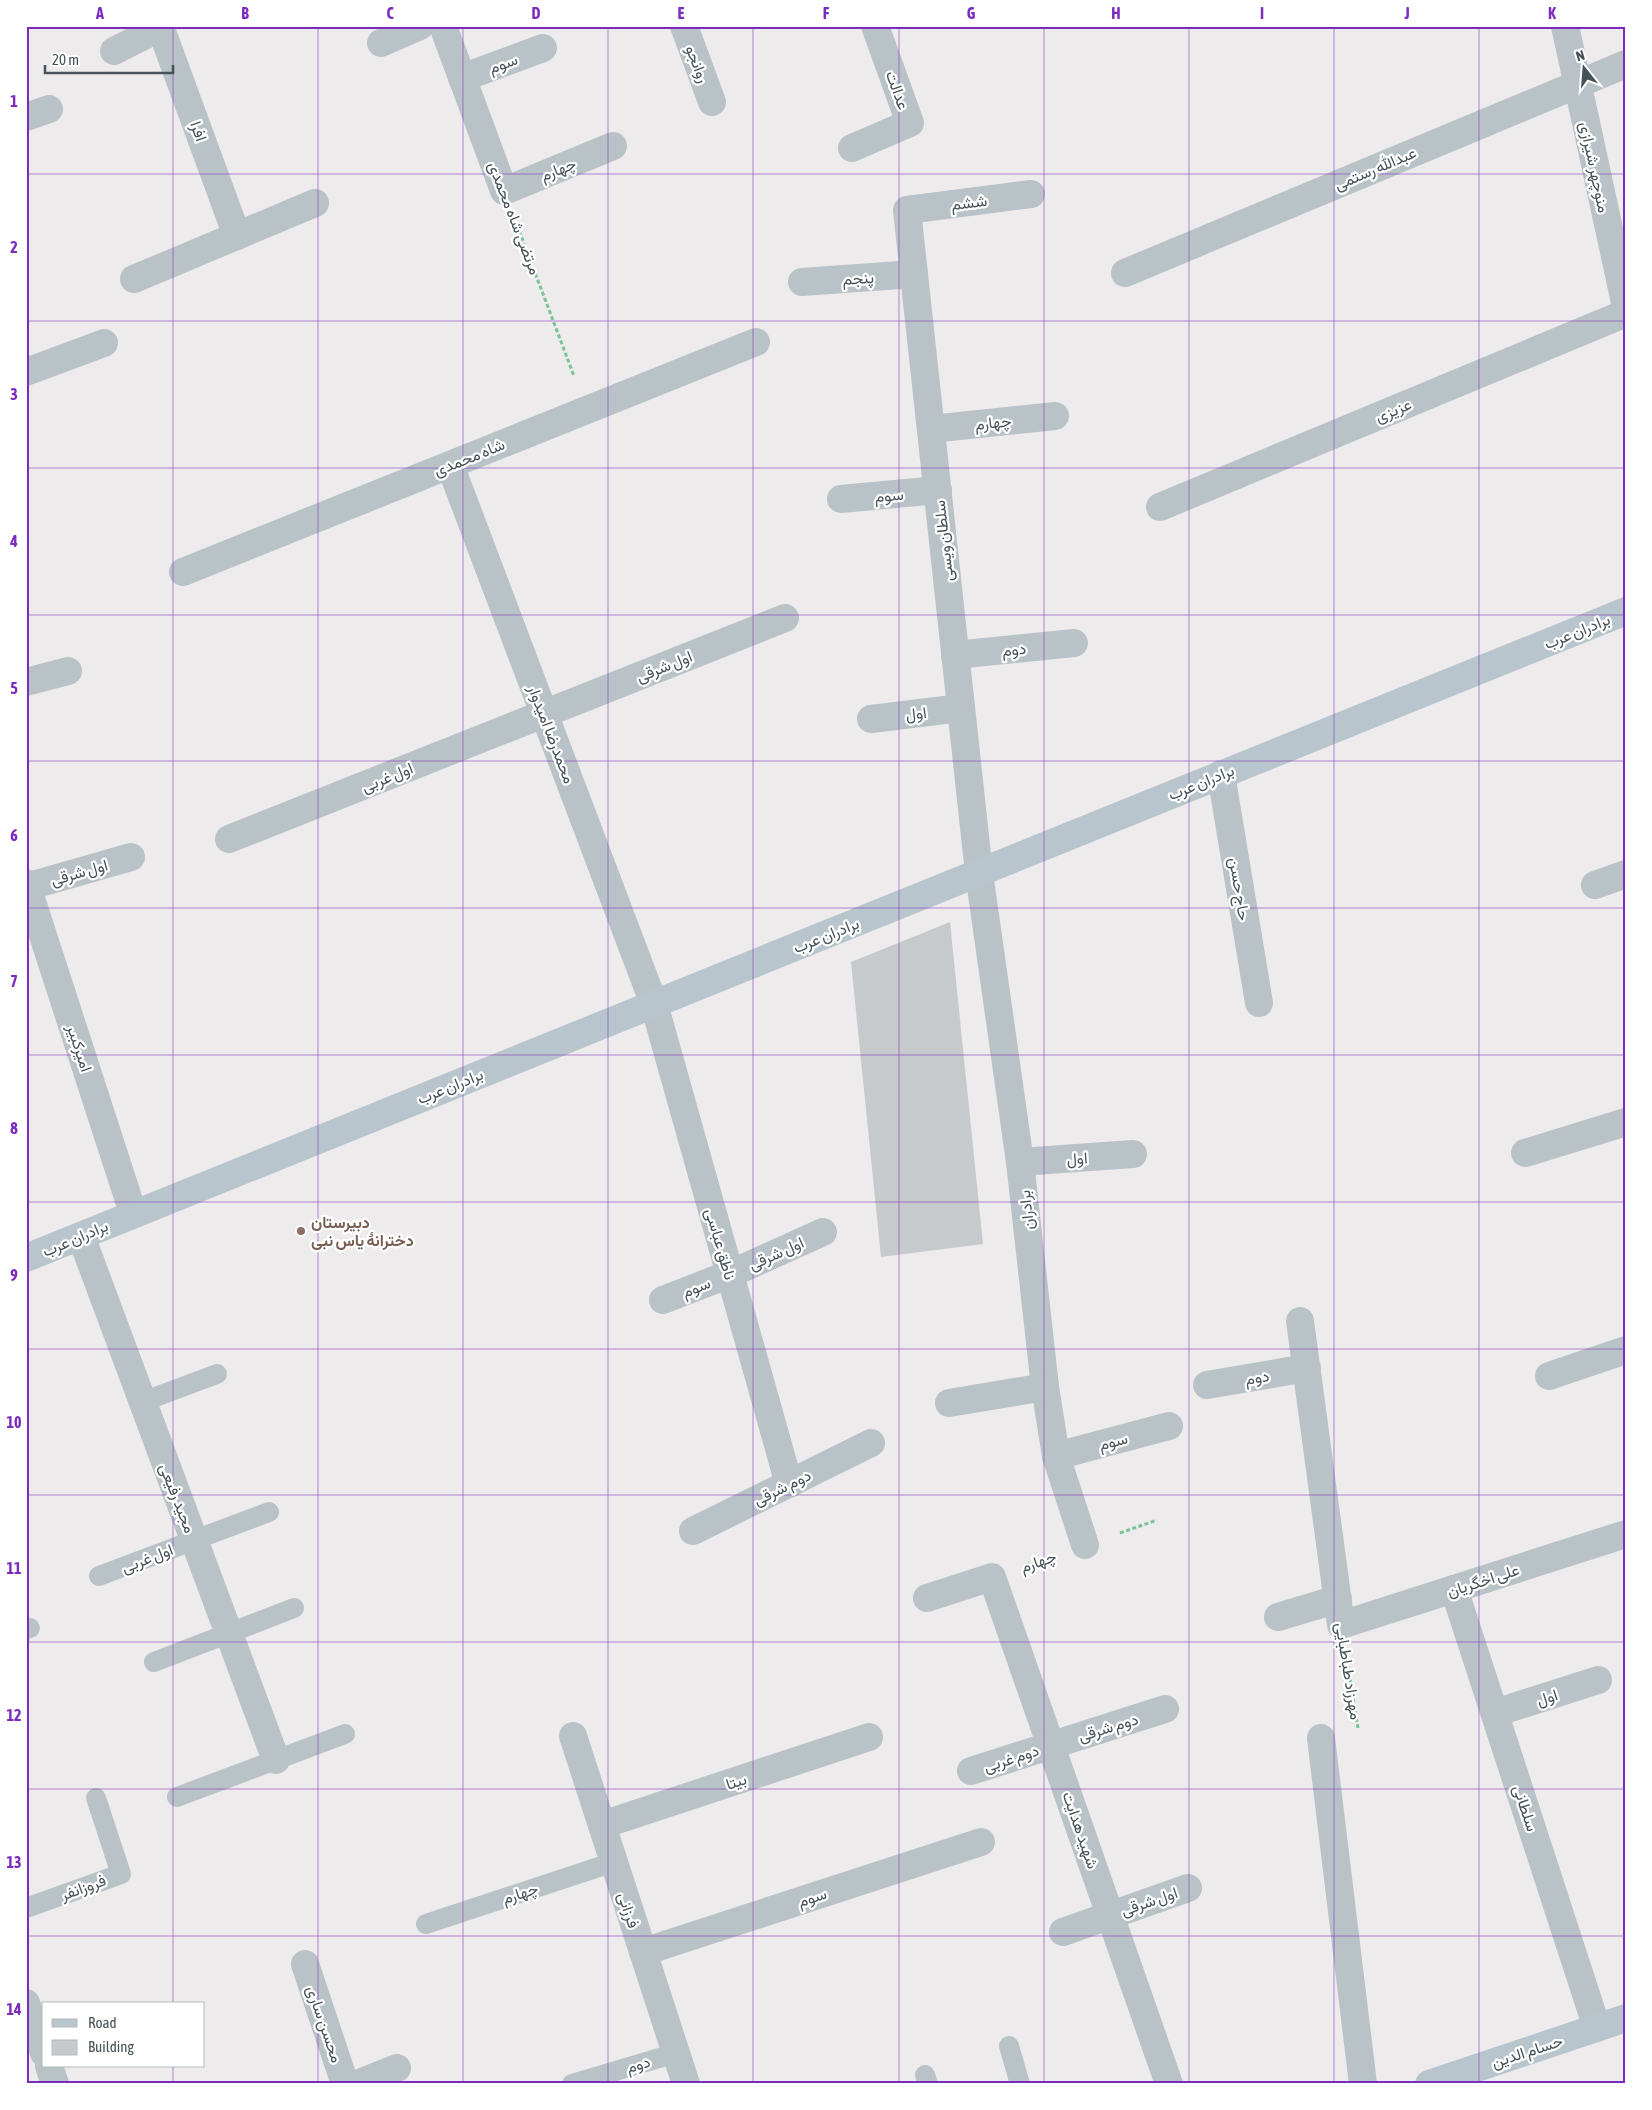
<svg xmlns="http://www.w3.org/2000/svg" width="1652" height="2110" font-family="'Asap Condensed',Vazirmatn,sans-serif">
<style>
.building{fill:#c6cacd}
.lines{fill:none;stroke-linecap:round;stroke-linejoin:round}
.path{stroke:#77c592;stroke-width:3;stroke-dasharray:4 2.5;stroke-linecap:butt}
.lane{stroke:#b8c2c7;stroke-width:20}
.street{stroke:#b8c2c7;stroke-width:28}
.secondary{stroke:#b8c5cc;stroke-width:28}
.grid{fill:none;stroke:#7b2cbf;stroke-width:1;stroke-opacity:0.55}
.education-dot{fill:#8d6e63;stroke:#fff;stroke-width:2}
.labels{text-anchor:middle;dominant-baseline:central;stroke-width:4.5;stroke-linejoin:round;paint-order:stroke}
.street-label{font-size:16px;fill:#465257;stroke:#fff}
.education-label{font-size:16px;font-weight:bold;fill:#785e54;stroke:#fff;text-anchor:start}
.neatline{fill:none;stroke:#7b2cbf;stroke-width:2}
.grid-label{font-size:16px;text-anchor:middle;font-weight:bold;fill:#7b2cbf}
</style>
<rect width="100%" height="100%" fill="#eeebec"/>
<polygon class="building" points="950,922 983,1244 881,1257 851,962"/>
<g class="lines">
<g class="path">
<polyline points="517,225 574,376"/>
<polyline points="1120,1533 1157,1520"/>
<polyline points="1026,1565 1051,1557"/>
<polyline points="1347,1660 1358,1728"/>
</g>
<g class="lane">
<polyline points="142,1402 217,1374"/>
<polyline points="99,1576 269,1512"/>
<polyline points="26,1629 30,1628"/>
<polyline points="154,1662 294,1608"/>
<polyline points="177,1797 345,1734"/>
<polyline points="26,1908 121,1874 96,1798"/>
<polyline points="426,1924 614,1862"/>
<polyline points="1009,2046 1020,2084"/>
<polyline points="925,2075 928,2084"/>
<polyline points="572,2084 676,2053"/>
</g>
<g class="street">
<polyline points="160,26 237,236"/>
<polyline points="443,26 504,191 613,146"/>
<polyline points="684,26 712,102"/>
<polyline points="1565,26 1626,307"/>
<polyline points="381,43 420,26"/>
<polyline points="114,51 161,27"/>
<polyline points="462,78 543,48"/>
<polyline points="26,117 49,109"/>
<polyline points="852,148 910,123 875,26"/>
<polyline points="1031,194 907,210 979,873 1020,1162 1045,1387 1056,1456 1085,1545"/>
<polyline points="1125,273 1626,64"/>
<polyline points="134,279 315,203"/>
<polyline points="802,282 914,274"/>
<polyline points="26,372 104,343"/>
<polyline points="931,429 1055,416"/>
<polyline points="450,465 654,1004 789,1484"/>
<polyline points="841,499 938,490"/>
<polyline points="1160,507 1626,313"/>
<polyline points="183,572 756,342"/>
<polyline points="955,655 1074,643"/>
<polyline points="26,682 68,671"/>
<polyline points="871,719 961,708"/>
<polyline points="1221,774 1259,1003"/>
<polyline points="229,839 785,618"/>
<polyline points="26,883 133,1213"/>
<polyline points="1595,885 1626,874"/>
<polyline points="26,887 131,857"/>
<polyline points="1525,1153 1626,1122"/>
<polyline points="1020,1162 1133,1154"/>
<polyline points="81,1236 276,1760"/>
<polyline points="663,1300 730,1274 823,1232"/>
<polyline points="1300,1321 1341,1625 1626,1534"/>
<polyline points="1549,1376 1626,1350"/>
<polyline points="1207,1385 1307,1368"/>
<polyline points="949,1403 1045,1387"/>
<polyline points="1056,1456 1169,1426"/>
<polyline points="693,1531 871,1443"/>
<polyline points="1454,1589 1597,2028"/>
<polyline points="927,1598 992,1577 1169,2084"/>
<polyline points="1278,1617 1338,1599"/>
<polyline points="1495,1713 1598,1680"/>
<polyline points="573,1736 686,2084"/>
<polyline points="1321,1738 1363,2084"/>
<polyline points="971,1771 1165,1709"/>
<polyline points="602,1825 869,1737"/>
<polyline points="1063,1932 1188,1888"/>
<polyline points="643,1952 981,1842"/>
<polyline points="305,1964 345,2084"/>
<polyline points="26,2003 44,2053"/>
<polyline points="49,2066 55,2084"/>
<polyline points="357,2084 397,2068"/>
</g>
<g class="secondary">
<polyline points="26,1258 1626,611"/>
<polyline points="1429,2084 1626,2018"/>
</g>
</g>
<path class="grid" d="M173,26V2004M318,26V2084M463,26V2084M608,26V2084M753,26V2084M899,26V2084M1044,26V2084M1189,26V2084M1334,26V2084M1479,26V2084M26,174H1626M26,321H1626M26,468H1626M26,615H1626M26,761H1626M26,908H1626M26,1055H1626M26,1202H1626M26,1349H1626M26,1495H1626M26,1642H1626M26,1789H1626M26,1936H1626M173,2066V2084"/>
<circle class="education-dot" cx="301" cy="1231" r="5"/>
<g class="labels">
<g class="street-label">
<text transform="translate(503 63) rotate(-20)">سوم</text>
<text transform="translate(698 64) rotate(69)">روانجو</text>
<text transform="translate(898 90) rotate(70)">عدالت</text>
<text transform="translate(199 131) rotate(70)">افرا</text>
<text transform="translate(1595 167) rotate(78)">منوچهر شیرازی</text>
<text transform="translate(1375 168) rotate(-23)">عبدالله رستمی</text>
<text transform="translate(558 169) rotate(-22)">چهارم</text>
<text transform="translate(969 202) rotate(-7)">ششم</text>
<text transform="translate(515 218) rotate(69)">مرتضی شاه محمدی</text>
<text transform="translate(858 278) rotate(-4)">پنجم</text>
<text transform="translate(1393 410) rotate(-23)">عزیزی</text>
<text transform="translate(993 422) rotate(-6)">چهارم</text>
<text transform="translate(469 457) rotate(-22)">شاه محمدی</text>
<text transform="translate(889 495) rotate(-5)">سوم</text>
<text transform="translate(943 541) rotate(-96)">سلطان ویسی</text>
<text transform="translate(1577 631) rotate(-22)">برادران عرب</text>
<text transform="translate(1014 649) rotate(-6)">دوم</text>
<text transform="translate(664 666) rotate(-22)">اول شرقی</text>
<text transform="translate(916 713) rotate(-7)">اول</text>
<text transform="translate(552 734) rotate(69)">محمدرضا امیدوار</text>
<text transform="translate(387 777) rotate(-22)">اول غربی</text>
<text transform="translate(1201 782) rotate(-22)">برادران عرب</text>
<text transform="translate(79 872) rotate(-16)">اول شرقی</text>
<text transform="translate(1240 889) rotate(81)">حاج حسن</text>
<text transform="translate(826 935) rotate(-22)">برادران عرب</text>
<text transform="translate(80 1048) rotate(72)">امیرکبیر</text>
<text transform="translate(450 1086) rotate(-22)">برادران عرب</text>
<text transform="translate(1077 1158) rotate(-4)">اول</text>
<text transform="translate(1026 1210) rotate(-96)">برادران</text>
<text transform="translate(75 1238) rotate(-23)">برادران عرب</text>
<text transform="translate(721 1244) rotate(74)">ناطق عباسی</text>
<text transform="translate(776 1253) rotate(-24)">اول شرقی</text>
<text transform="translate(696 1287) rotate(-22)">سوم</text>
<text transform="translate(1257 1377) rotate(-10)">دوم</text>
<text transform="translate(1113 1441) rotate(-15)">سوم</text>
<text transform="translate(782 1487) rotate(-26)">دوم شرقی</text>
<text transform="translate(178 1498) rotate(69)">مجید رفیعی</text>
<text transform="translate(147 1558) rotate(-21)">اول غربی</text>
<text transform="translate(1038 1561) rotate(-19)">چهارم</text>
<text transform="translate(1483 1580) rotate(-18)">علی اخگریان</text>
<text transform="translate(1349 1671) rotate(81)">مهرزاد طباطبایی</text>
<text transform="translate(1547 1697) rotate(-18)">اول</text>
<text transform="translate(1108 1727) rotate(-17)">دوم شرقی</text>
<text transform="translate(1011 1758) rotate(-18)">دوم غربی</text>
<text transform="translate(736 1781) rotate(-18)">بیتا</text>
<text transform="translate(1526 1808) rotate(72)">سلطانی</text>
<text transform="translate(1081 1830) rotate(71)">شهید هدایت</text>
<text transform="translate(83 1887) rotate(-20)">فروزانفر</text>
<text transform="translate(520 1893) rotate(-18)">چهارم</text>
<text transform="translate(812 1897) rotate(-18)">سوم</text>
<text transform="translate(1149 1901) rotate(-19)">اول شرقی</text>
<text transform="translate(629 1910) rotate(72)">فرزانی</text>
<text transform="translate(325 2024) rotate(71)">محسن ساری</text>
<text transform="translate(1527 2051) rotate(-18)">حسام الدین</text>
<text transform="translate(638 2064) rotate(-17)">دوم</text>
</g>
<g class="education-label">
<text x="311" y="1222">دبیرستان<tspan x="311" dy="18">دخترانهٔ یاس نبی</tspan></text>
</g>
</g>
<rect width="1652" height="2110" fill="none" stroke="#ffffff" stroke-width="55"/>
<rect x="42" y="2002" width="162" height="65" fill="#ffffff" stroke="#b5babc"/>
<rect x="52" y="2019" width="25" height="8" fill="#b8c5cc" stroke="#b5babc"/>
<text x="88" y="2028" font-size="15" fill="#465257">Road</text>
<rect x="52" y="2040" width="25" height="15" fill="#c6cacd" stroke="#b5babc"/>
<text x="88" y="2052" font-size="15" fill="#465257">Building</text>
<g transform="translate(1584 68) rotate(343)" stroke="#ffffff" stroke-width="4" paint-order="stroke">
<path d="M0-4L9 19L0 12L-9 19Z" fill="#465257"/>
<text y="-8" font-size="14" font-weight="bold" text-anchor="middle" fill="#465257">N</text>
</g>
<path d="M45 65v8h128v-8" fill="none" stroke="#465257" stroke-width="2.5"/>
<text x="52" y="65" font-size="15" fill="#465257" stroke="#ffffff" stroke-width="4" paint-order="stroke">20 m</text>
<rect x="28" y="28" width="1596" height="2054" class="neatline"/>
<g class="grid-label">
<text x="100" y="19">A</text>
<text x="245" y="19">B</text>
<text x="390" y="19">C</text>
<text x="536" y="19">D</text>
<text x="681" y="19">E</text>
<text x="826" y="19">F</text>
<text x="971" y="19">G</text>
<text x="1116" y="19">H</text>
<text x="1262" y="19">I</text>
<text x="1407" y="19">J</text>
<text x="1552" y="19">K</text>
<text x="14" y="107">1</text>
<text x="14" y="253">2</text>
<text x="14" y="400">3</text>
<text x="14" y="547">4</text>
<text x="14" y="694">5</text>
<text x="14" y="841">6</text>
<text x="14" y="987">7</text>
<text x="14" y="1134">8</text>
<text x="14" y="1281">9</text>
<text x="14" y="1428">10</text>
<text x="14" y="1574">11</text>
<text x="14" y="1721">12</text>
<text x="14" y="1868">13</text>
<text x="14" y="2015">14</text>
</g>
</svg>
